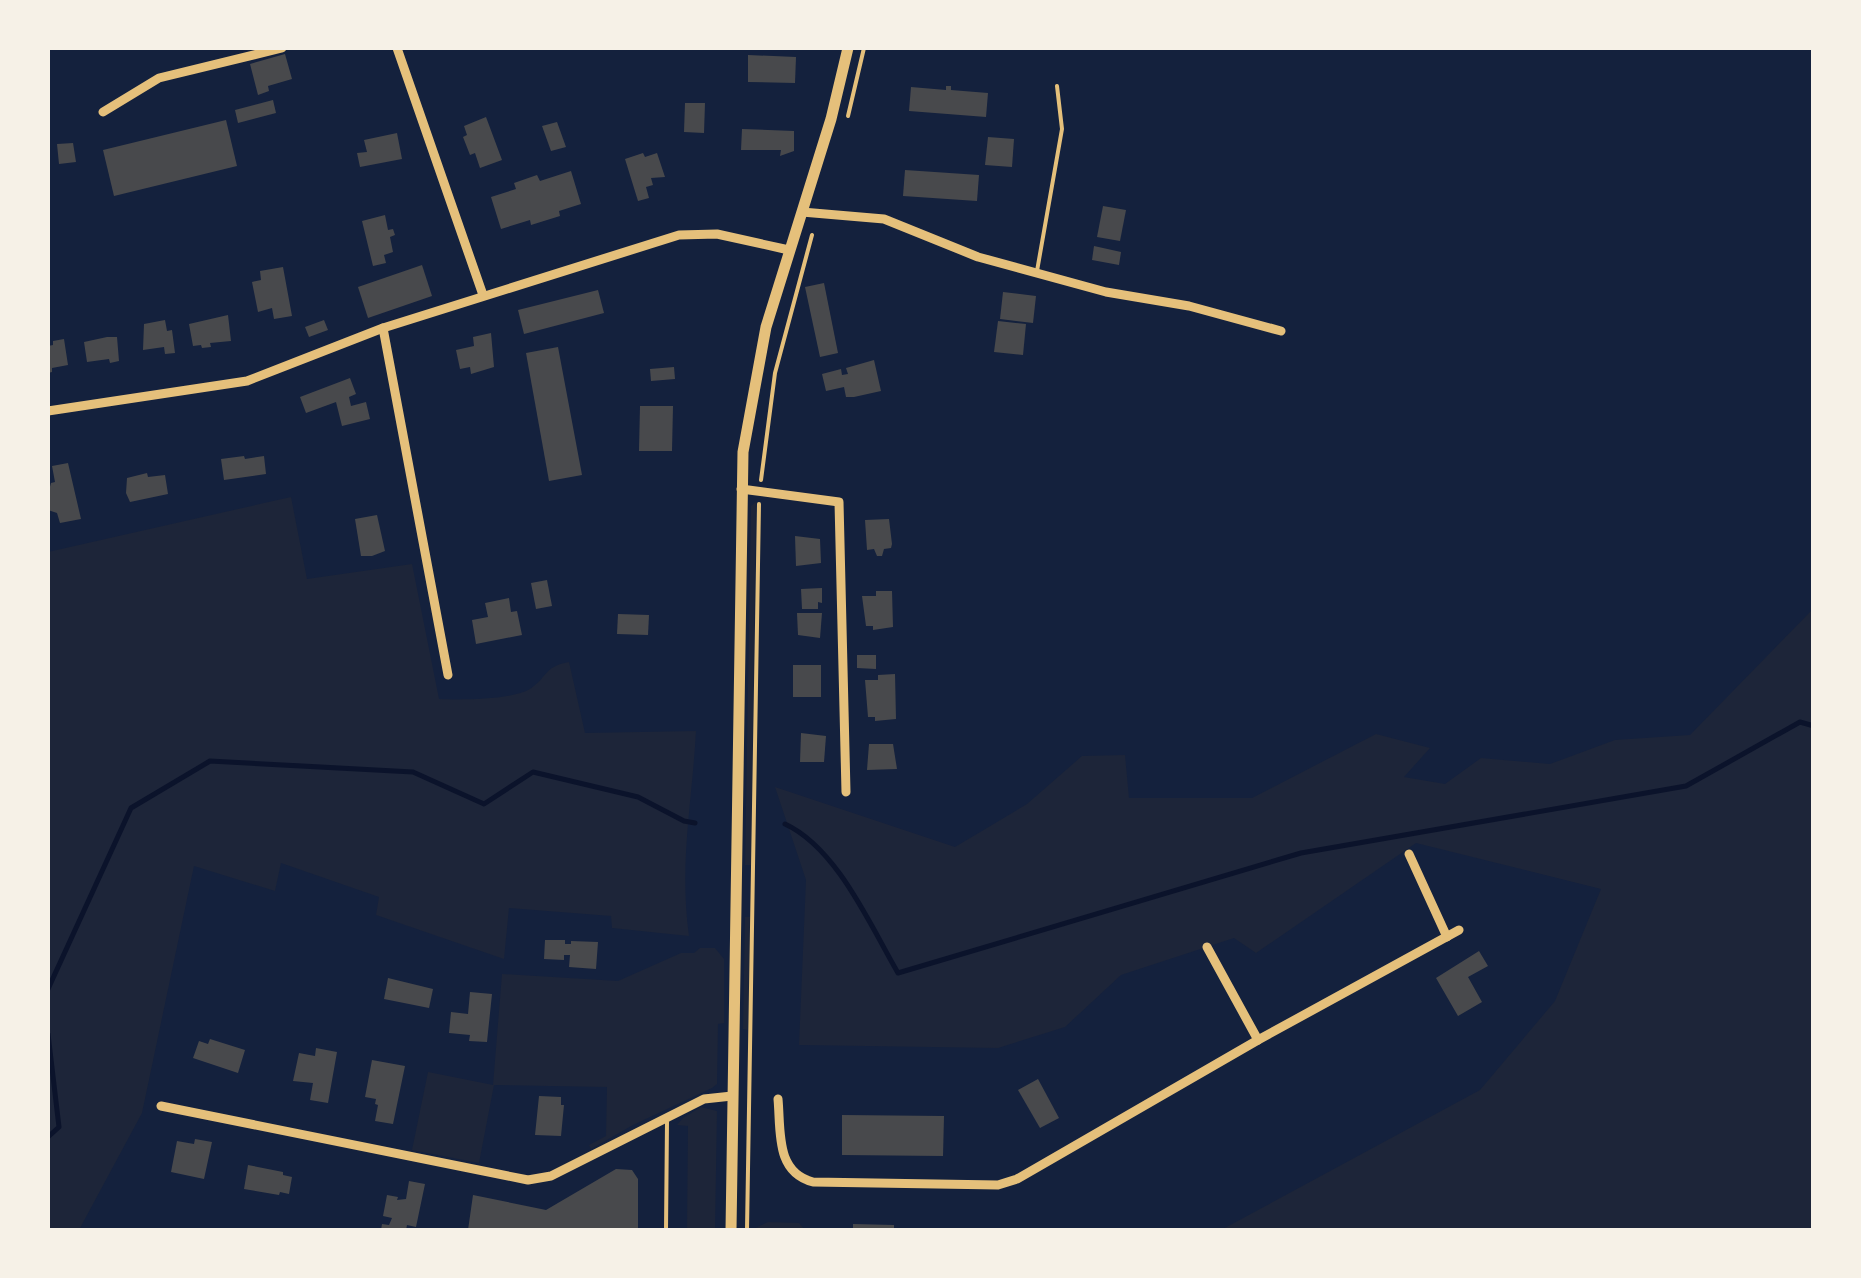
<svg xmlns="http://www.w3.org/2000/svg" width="1861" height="1278" font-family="'Space Grotesk',sans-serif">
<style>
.green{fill:#1d2539}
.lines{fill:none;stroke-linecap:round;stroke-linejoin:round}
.stream{stroke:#0b132b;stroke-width:5}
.building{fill:#48494c}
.path{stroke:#e5c07b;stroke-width:4}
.service{stroke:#e5c07b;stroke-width:4}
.minor{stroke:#e5c07b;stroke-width:9}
.secondary{stroke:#e5c07b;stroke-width:11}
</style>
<rect width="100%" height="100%" fill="#14213d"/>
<g class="green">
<path d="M291,497L307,579L412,564L439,699C461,700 511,700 530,689C548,677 543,667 569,662L585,733L696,731C692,804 679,863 689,936L612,928L611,916L509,908L504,959L376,915L379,897L281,863L275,891L194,866L142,1113L79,1230H48V552Z"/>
<polygon points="756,502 751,865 745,865 751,506"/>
<polygon points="1813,609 1813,1230 1221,1230 1480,1090 1555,1001 1601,889 1416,843 1256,953 1234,938 1121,975 1065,1027 998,1048 799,1045 806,880 775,787 955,847 1027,804 1082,756 1125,755 1129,798 1252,798 1376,734 1430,748 1404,777 1445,784 1481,758 1550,764 1615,740 1690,735"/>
<polygon points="745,917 750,917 748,1030 743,1029"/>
<polygon points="700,948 715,948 724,959 724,1023 718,1024 717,1084 712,1088 633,1125 591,1149 589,1145 606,1136 607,1087 494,1085 479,1163 412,1150 428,1072 493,1085 502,974 618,981 681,953 694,953"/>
<polygon points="701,1107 717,1111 715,1230 687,1230 688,1126 677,1125 683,1118"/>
<polygon points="768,1222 799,1223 805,1230 751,1230"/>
</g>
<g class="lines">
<g class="stream">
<path d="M785,824C837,848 870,925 898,973L1301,853L1686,786L1800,722L1814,726"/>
<polyline points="48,989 131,808 210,761 413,772 484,804 533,772 638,797 684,821 695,823"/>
<polyline points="48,1034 59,1127 48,1137"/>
</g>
</g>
<g class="building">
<polygon points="285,54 292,79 268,86 269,91 258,95 250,64"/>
<polygon points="748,55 796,57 795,83 748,82"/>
<polygon points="946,86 951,86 951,90 988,93 986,117 909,111 911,87 946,90"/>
<polygon points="273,100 276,113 238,123 235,110"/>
<polygon points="685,103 705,103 704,133 684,132"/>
<polygon points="486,117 502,160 480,168 475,153 470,155 463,137 467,135 464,126"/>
<polygon points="226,120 237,166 114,196 103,150"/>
<polygon points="557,122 566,147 551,151 542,126"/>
<polygon points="742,129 794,131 794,151 780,156 781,150 741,150"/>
<polygon points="397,133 402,159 360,167 357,153 367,152 364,140"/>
<polygon points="988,137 1014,139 1012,167 985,165"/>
<polygon points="73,143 76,162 59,164 57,144"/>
<polygon points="643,153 645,157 657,153 665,177 651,178 653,185 646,187 649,198 638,201 625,159"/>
<polygon points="905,170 979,175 977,201 903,196"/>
<polygon points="571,171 581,204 559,211 560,216 531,225 530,220 501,229 491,197 516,189 514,183 537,175 540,181"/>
<polygon points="1103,206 1126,210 1120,241 1097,237"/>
<polygon points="385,215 388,230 393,229 395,235 390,237 393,252 384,255 386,263 373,266 362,221"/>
<polygon points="1094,246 1121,252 1119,265 1092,260"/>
<polygon points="422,265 432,296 368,318 358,287"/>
<polygon points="283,267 292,316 274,319 272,308 258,312 252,282 261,280 260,271"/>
<polygon points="824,283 838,353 820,357 805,287"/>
<polygon points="598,290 604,313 524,334 518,310"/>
<polygon points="1003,292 1036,296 1033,323 1000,319"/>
<polygon points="228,315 231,341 210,343 211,347 202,348 201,345 193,346 189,324"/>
<polygon points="165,320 167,331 172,330 175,353 165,354 164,347 143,350 144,324"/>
<polygon points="324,320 328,330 309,337 305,327"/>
<polygon points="998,321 1026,324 1023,355 994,352"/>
<polygon points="491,333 494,367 471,374 470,367 460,369 456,350 474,346 473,337"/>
<polygon points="107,337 117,337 119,361 110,363 109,359 87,362 84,342"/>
<polygon points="64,339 68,365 52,368 52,372 48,373 48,346 53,345 53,341"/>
<polygon points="558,347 582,475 549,481 526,353"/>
<polygon points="874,360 881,391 854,397 846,397 844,387 826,391 822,374 841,369 842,375 848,374 846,368"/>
<polygon points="674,367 675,379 651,381 650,369"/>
<polygon points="350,378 356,394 349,397 351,406 366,402 370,419 342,426 336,402 306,413 300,397"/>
<polygon points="640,406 673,406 672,451 639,451"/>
<polygon points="244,456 245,459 264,456 266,474 224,480 221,459"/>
<polygon points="68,463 81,519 60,523 57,513 48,510 48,494 51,483 55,482 52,466"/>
<polygon points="147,473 148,477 165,475 168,494 130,502 126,493 127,478"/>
<polygon points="377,515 385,551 372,556 361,556 355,519"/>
<polygon points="889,519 892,544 891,548 884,549 882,556 877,556 874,549 867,550 865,520"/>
<polygon points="795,536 820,539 821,563 796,566"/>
<polygon points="547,580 552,606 536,609 531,583"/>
<polygon points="822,588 822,603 818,602 818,609 802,609 801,589"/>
<polygon points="876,591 892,591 893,627 873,630 873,626 866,626 862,596 876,596"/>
<polygon points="509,598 511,612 517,611 522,635 476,644 472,620 488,617 485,603"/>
<polygon points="797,613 822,613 820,638 798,635"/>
<polygon points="618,614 649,615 648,635 617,634"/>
<polygon points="857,655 876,655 876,669 857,668"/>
<rect x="793" y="665" width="28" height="32"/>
<polygon points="895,674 896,719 875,721 875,717 868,717 865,680 878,680 878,675"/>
<polygon points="801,733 826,736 824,762 800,762"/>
<polygon points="869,744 893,744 897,769 867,770"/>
<polygon points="545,940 565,940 565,944 571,944 571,941 598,942 596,969 569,967 570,955 564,955 564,960 544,959"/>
<polygon points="1479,951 1488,966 1468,977 1482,1002 1458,1016 1436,978"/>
<polygon points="388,978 433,989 429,1008 384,999"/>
<polygon points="470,992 492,994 487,1042 469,1041 470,1035 449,1033 451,1012 468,1014"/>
<polygon points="210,1039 245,1050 238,1073 193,1058 199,1041 208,1044"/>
<polygon points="316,1048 337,1052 328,1103 310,1100 313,1083 293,1081 299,1053 315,1056"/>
<polygon points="372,1060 405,1066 393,1124 375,1121 378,1105 375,1104 376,1099 365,1097"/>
<polygon points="1038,1079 1059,1118 1040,1128 1018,1090"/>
<polygon points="539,1096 561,1097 561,1105 564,1105 561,1136 535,1135"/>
<polygon points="842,1115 944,1116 943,1156 842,1155"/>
<polygon points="195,1139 212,1142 204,1179 171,1172 177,1141 194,1144"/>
<polygon points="248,1165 283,1172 283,1175 292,1177 289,1194 280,1192 279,1195 244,1189"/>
<polygon points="616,1169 632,1170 638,1179 638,1230 468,1230 473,1195 546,1210"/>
<polygon points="409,1181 425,1184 416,1227 407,1225 406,1230 381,1230 382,1224 389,1225 392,1218 383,1216 387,1195 398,1197 397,1200 406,1199"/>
<polygon points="853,1224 894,1225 894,1230 853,1230"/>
</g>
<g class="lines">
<g class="path">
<polyline points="848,116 864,48"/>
<polyline points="761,480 775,373 812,235"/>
<polyline points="747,1230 759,504"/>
</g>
<g class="service">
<polyline points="1037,271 1062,129 1057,86"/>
<polyline points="666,1230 667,1122"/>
</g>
<g class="minor">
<polyline points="397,48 483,295"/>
<polyline points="103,112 159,78 282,48"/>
<polyline points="802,212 884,219 978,257 1106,292 1189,306 1281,331"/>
<polyline points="383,328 448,675"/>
<polyline points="48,411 247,381 383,328 679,235 717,234 789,250"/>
<polyline points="741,489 839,502 846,792"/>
<polyline points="1409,854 1447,937"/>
<polyline points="1207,947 1258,1040"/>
<path d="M778,1099C781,1131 775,1172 813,1182L998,1185L1017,1179L1258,1040L1459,930"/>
<polyline points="161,1106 528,1180 551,1176 704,1099 732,1096"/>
</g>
<polyline class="secondary" points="731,1230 743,452 766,327 831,119 848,48"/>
</g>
<rect width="1861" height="1278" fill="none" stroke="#f6f1e7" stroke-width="100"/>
</svg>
